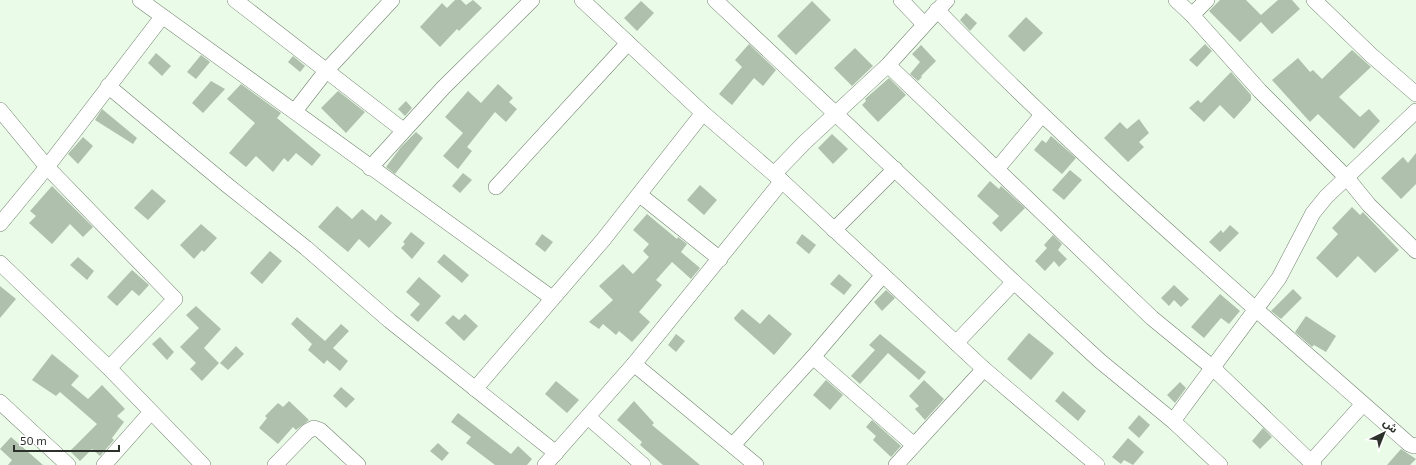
<svg xmlns="http://www.w3.org/2000/svg" width="1416" height="465" font-family="'Exo 2','Noto Sans Arabic',sans-serif">
<style>
.building{fill:#afc0ad}
.lines{fill:none;stroke-linecap:round;stroke-linejoin:round}
.street-casing{stroke:#71816f;stroke-width:16}
.street{stroke:#fff;stroke-width:15}
</style>
<rect width="100%" height="100%" fill="#eafce8"/>
<g class="building">
<polygon points="455,0 461,0 466,5 473,0 482,8 459,31 457,29 440,47 420,27 442,3 447,8"/>
<polygon points="1220,0 1246,0 1261,15 1278,0 1292,0 1300,9 1272,34 1261,22 1240,42 1209,11"/>
<polygon points="641,1 654,13 637,31 624,18"/>
<polygon points="812,1 831,20 796,55 777,36"/>
<polygon points="966,13 977,23 970,31 960,20"/>
<polygon points="1026,17 1043,33 1024,52 1008,36"/>
<polygon points="749,44 776,70 763,86 754,78 732,105 719,94 742,67 735,60"/>
<polygon points="1205,44 1212,51 1197,67 1189,60"/>
<polygon points="921,45 936,61 921,76 922,77 918,81 910,74 920,62 912,54"/>
<polygon points="855,48 873,66 852,86 834,68"/>
<polygon points="1352,50 1371,67 1339,97 1360,117 1369,109 1380,121 1354,149 1318,114 1310,122 1272,80 1298,58 1310,72 1313,70 1322,79"/>
<polygon points="156,53 171,66 162,76 148,63"/>
<polygon points="201,55 210,62 196,79 187,72"/>
<polygon points="293,56 305,66 300,72 288,62"/>
<polygon points="1231,72 1251,95 1251,100 1234,119 1220,105 1204,122 1189,108 1198,100 1201,103"/>
<polygon points="889,78 906,95 878,122 862,105 866,101 865,99"/>
<polygon points="211,81 225,89 203,113 192,103"/>
<polygon points="241,84 281,113 277,118 321,155 312,166 296,153 288,162 284,158 273,172 256,156 246,167 229,153 255,123 227,99"/>
<polygon points="498,84 513,98 509,102 517,109 506,122 495,112 467,147 472,151 458,169 443,156 463,133 445,117 468,91 481,103"/>
<polygon points="338,91 365,112 346,133 321,108"/>
<polygon points="406,101 412,108 405,116 398,109"/>
<polygon points="102,109 137,138 133,144 95,120"/>
<polygon points="1139,119 1149,133 1139,142 1144,147 1128,162 1104,138 1120,122 1127,129"/>
<polygon points="416,132 423,138 395,174 386,167 401,147"/>
<polygon points="832,134 848,149 833,164 818,148"/>
<polygon points="1051,136 1076,158 1062,174 1034,150 1042,140 1046,143"/>
<polygon points="83,137 93,146 78,164 68,154"/>
<polygon points="1416,153 1416,184 1401,199 1381,178 1403,157 1408,163"/>
<polygon points="1070,170 1082,180 1064,200 1052,190"/>
<polygon points="463,173 472,180 460,193 452,186"/>
<polygon points="990,181 999,189 1001,186 1025,208 1001,232 992,223 999,216 977,196"/>
<polygon points="700,185 717,200 704,215 687,200"/>
<polygon points="52,186 93,227 83,237 70,224 52,244 29,223 36,216 30,211"/>
<polygon points="152,189 166,201 148,220 134,208"/>
<polygon points="337,206 352,219 362,209 376,221 381,214 392,223 369,248 359,239 348,252 318,227"/>
<polygon points="1352,207 1360,215 1363,212 1399,250 1375,273 1358,256 1337,278 1316,258 1338,234 1332,228"/>
<polygon points="647,214 677,239 678,237 687,244 681,252 700,268 691,279 672,262 656,280 662,285 639,312 650,322 632,342 619,331 616,335 603,324 599,329 589,322 613,300 599,286 623,264 633,274 649,257 643,251 649,244 633,230"/>
<polygon points="201,224 217,238 204,252 202,250 194,259 180,245"/>
<polygon points="1230,225 1239,233 1220,252 1209,242 1221,230 1223,233"/>
<polygon points="411,232 425,243 412,259 401,248 405,244 403,242"/>
<polygon points="542,234 553,242 545,252 535,244"/>
<polygon points="802,234 816,245 809,254 796,243"/>
<polygon points="1053,235 1062,244 1058,250 1067,259 1059,267 1054,261 1045,271 1035,261 1047,248 1044,245"/>
<polygon points="270,251 282,261 262,284 250,273"/>
<polygon points="444,254 469,275 462,283 437,262"/>
<polygon points="78,257 94,271 87,280 70,265"/>
<polygon points="132,270 149,285 139,296 132,290 117,306 107,297"/>
<polygon points="839,274 852,285 844,295 830,284"/>
<polygon points="419,277 441,296 418,322 410,315 420,304 406,292"/>
<polygon points="1174,285 1189,299 1181,307 1174,300 1169,306 1161,298"/>
<polygon points="0,286 16,299 0,318"/>
<polygon points="1293,289 1302,298 1281,319 1271,311"/>
<polygon points="886,290 895,298 882,311 874,302"/>
<polygon points="1220,294 1240,311 1229,324 1221,318 1204,338 1191,327"/>
<polygon points="196,306 221,329 204,348 219,363 202,381 190,369 196,363 180,347 199,328 186,315"/>
<polygon points="742,309 760,324 769,314 792,334 774,355 735,320 734,318"/>
<polygon points="465,314 478,326 464,341 445,323 453,315 459,320"/>
<polygon points="1306,316 1336,336 1326,352 1314,345 1312,347 1295,332"/>
<polygon points="297,317 325,341 341,324 349,331 333,348 348,361 340,371 327,360 324,364 308,350 312,344 291,324"/>
<polygon points="1029,333 1054,353 1031,380 1007,359"/>
<polygon points="676,334 685,341 676,352 668,345"/>
<polygon points="880,334 926,372 919,380 888,353 860,384 851,376 875,350 869,345"/>
<polygon points="160,337 174,352 167,360 152,344"/>
<polygon points="236,346 244,354 228,370 220,363"/>
<polygon points="52,354 79,376 71,385 88,399 102,385 125,409 117,416 124,422 112,438 114,440 100,456 92,449 80,461 70,451 97,424 60,392 56,396 32,380"/>
<polygon points="826,380 843,395 830,410 813,395"/>
<polygon points="924,380 944,399 925,420 915,409 919,406 909,396"/>
<polygon points="556,381 579,400 567,413 545,394"/>
<polygon points="1180,382 1186,388 1175,403 1167,395"/>
<polygon points="341,387 355,399 346,408 333,396"/>
<polygon points="1063,391 1086,411 1078,421 1055,401"/>
<polygon points="289,401 309,420 296,430 293,427 278,444 259,428 267,418 265,416 278,403 283,407"/>
<polygon points="634,401 654,423 652,425 700,465 663,465 640,445 642,442 617,420"/>
<polygon points="458,413 511,454 518,446 532,459 527,465 495,465 466,443 471,437 451,422"/>
<polygon points="1139,415 1150,425 1139,438 1128,428"/>
<polygon points="872,420 901,446 891,457 873,440 876,436 866,427"/>
<polygon points="1263,428 1272,437 1260,449 1252,441"/>
<polygon points="11,437 43,465 8,465 12,460 0,449"/>
<polygon points="1128,438 1144,452 1133,465 1124,460 1121,464 1112,457"/>
<polygon points="438,443 449,453 442,461 430,451"/>
<polygon points="1401,449 1416,459 1410,465 1387,465"/>
</g>
<g class="lines">
<defs>
<g id="street">
<polyline points="140,0 552,298"/>
<polyline points="235,0 403,130"/>
<polyline points="582,0 703,113 782,181 984,369 1097,465"/>
<polyline points="715,0 1014,282 1100,361 1173,421 1220,465"/>
<polyline points="901,0 924,24"/>
<polyline points="1176,0 1192,15 1260,91 1347,178 1369,205 1416,251"/>
<polyline points="1314,0 1371,55 1416,94"/>
<path d="M937,10C1086,164 1248,302 1409,444L1414,446L1416,445"/>
<polyline points="1192,15 1207,0"/>
<polyline points="888,65 1152,318 1213,368 1314,465"/>
<polyline points="108,86 227,185 306,248 390,321 556,453"/>
<polyline points="0,110 47,167 175,299 109,368"/>
<polyline points="295,111 326,71 392,0"/>
<polyline points="370,168 443,88 532,0"/>
<polyline points="997,169 1042,115"/>
<polyline points="774,174 805,142 888,65 947,0"/>
<polyline points="496,187 628,43"/>
<polyline points="640,195 720,259"/>
<polyline points="0,224 47,167 162,17"/>
<polyline points="834,230 895,169"/>
<polyline points="0,263 109,368 203,465"/>
<polyline points="956,343 1014,282"/>
<polyline points="813,357 914,445"/>
<polyline points="634,364 756,465"/>
<polyline points="475,389 603,240 703,113"/>
<polyline points="0,402 68,465"/>
<polyline points="588,417 643,465"/>
<polyline points="1173,421 1279,278 1313,213 1326,197 1416,111"/>
<polyline points="733,445 813,357 883,275"/>
<polyline points="1311,462 1363,404"/>
<polyline points="104,465 151,412"/>
<polyline points="275,465 308,431 314,428 320,430 358,465"/>
<polyline points="545,465 634,364 782,181"/>
<polyline points="896,465 984,369"/>
</g>
</defs>
<use href="#street" class="street-casing"/>
<use href="#street" class="street"/>
</g>
<g transform="translate(1384 433) rotate(43)" stroke="#ffffff" stroke-width="3" paint-order="stroke">
<path d="M0-3L7 15L0 10L-7 15Z" fill="#2c322b"/>
<text y="-6" font-size="11" font-weight="bold" text-anchor="middle" fill="#2c322b">ش</text>
</g>
<path d="M14 445v6h105v-6" fill="none" stroke="#2c322b" stroke-width="2"/>
<text x="20" y="445" font-size="12" fill="#2c322b" stroke="#ffffff" stroke-width="3" paint-order="stroke">50 m</text>
</svg>
